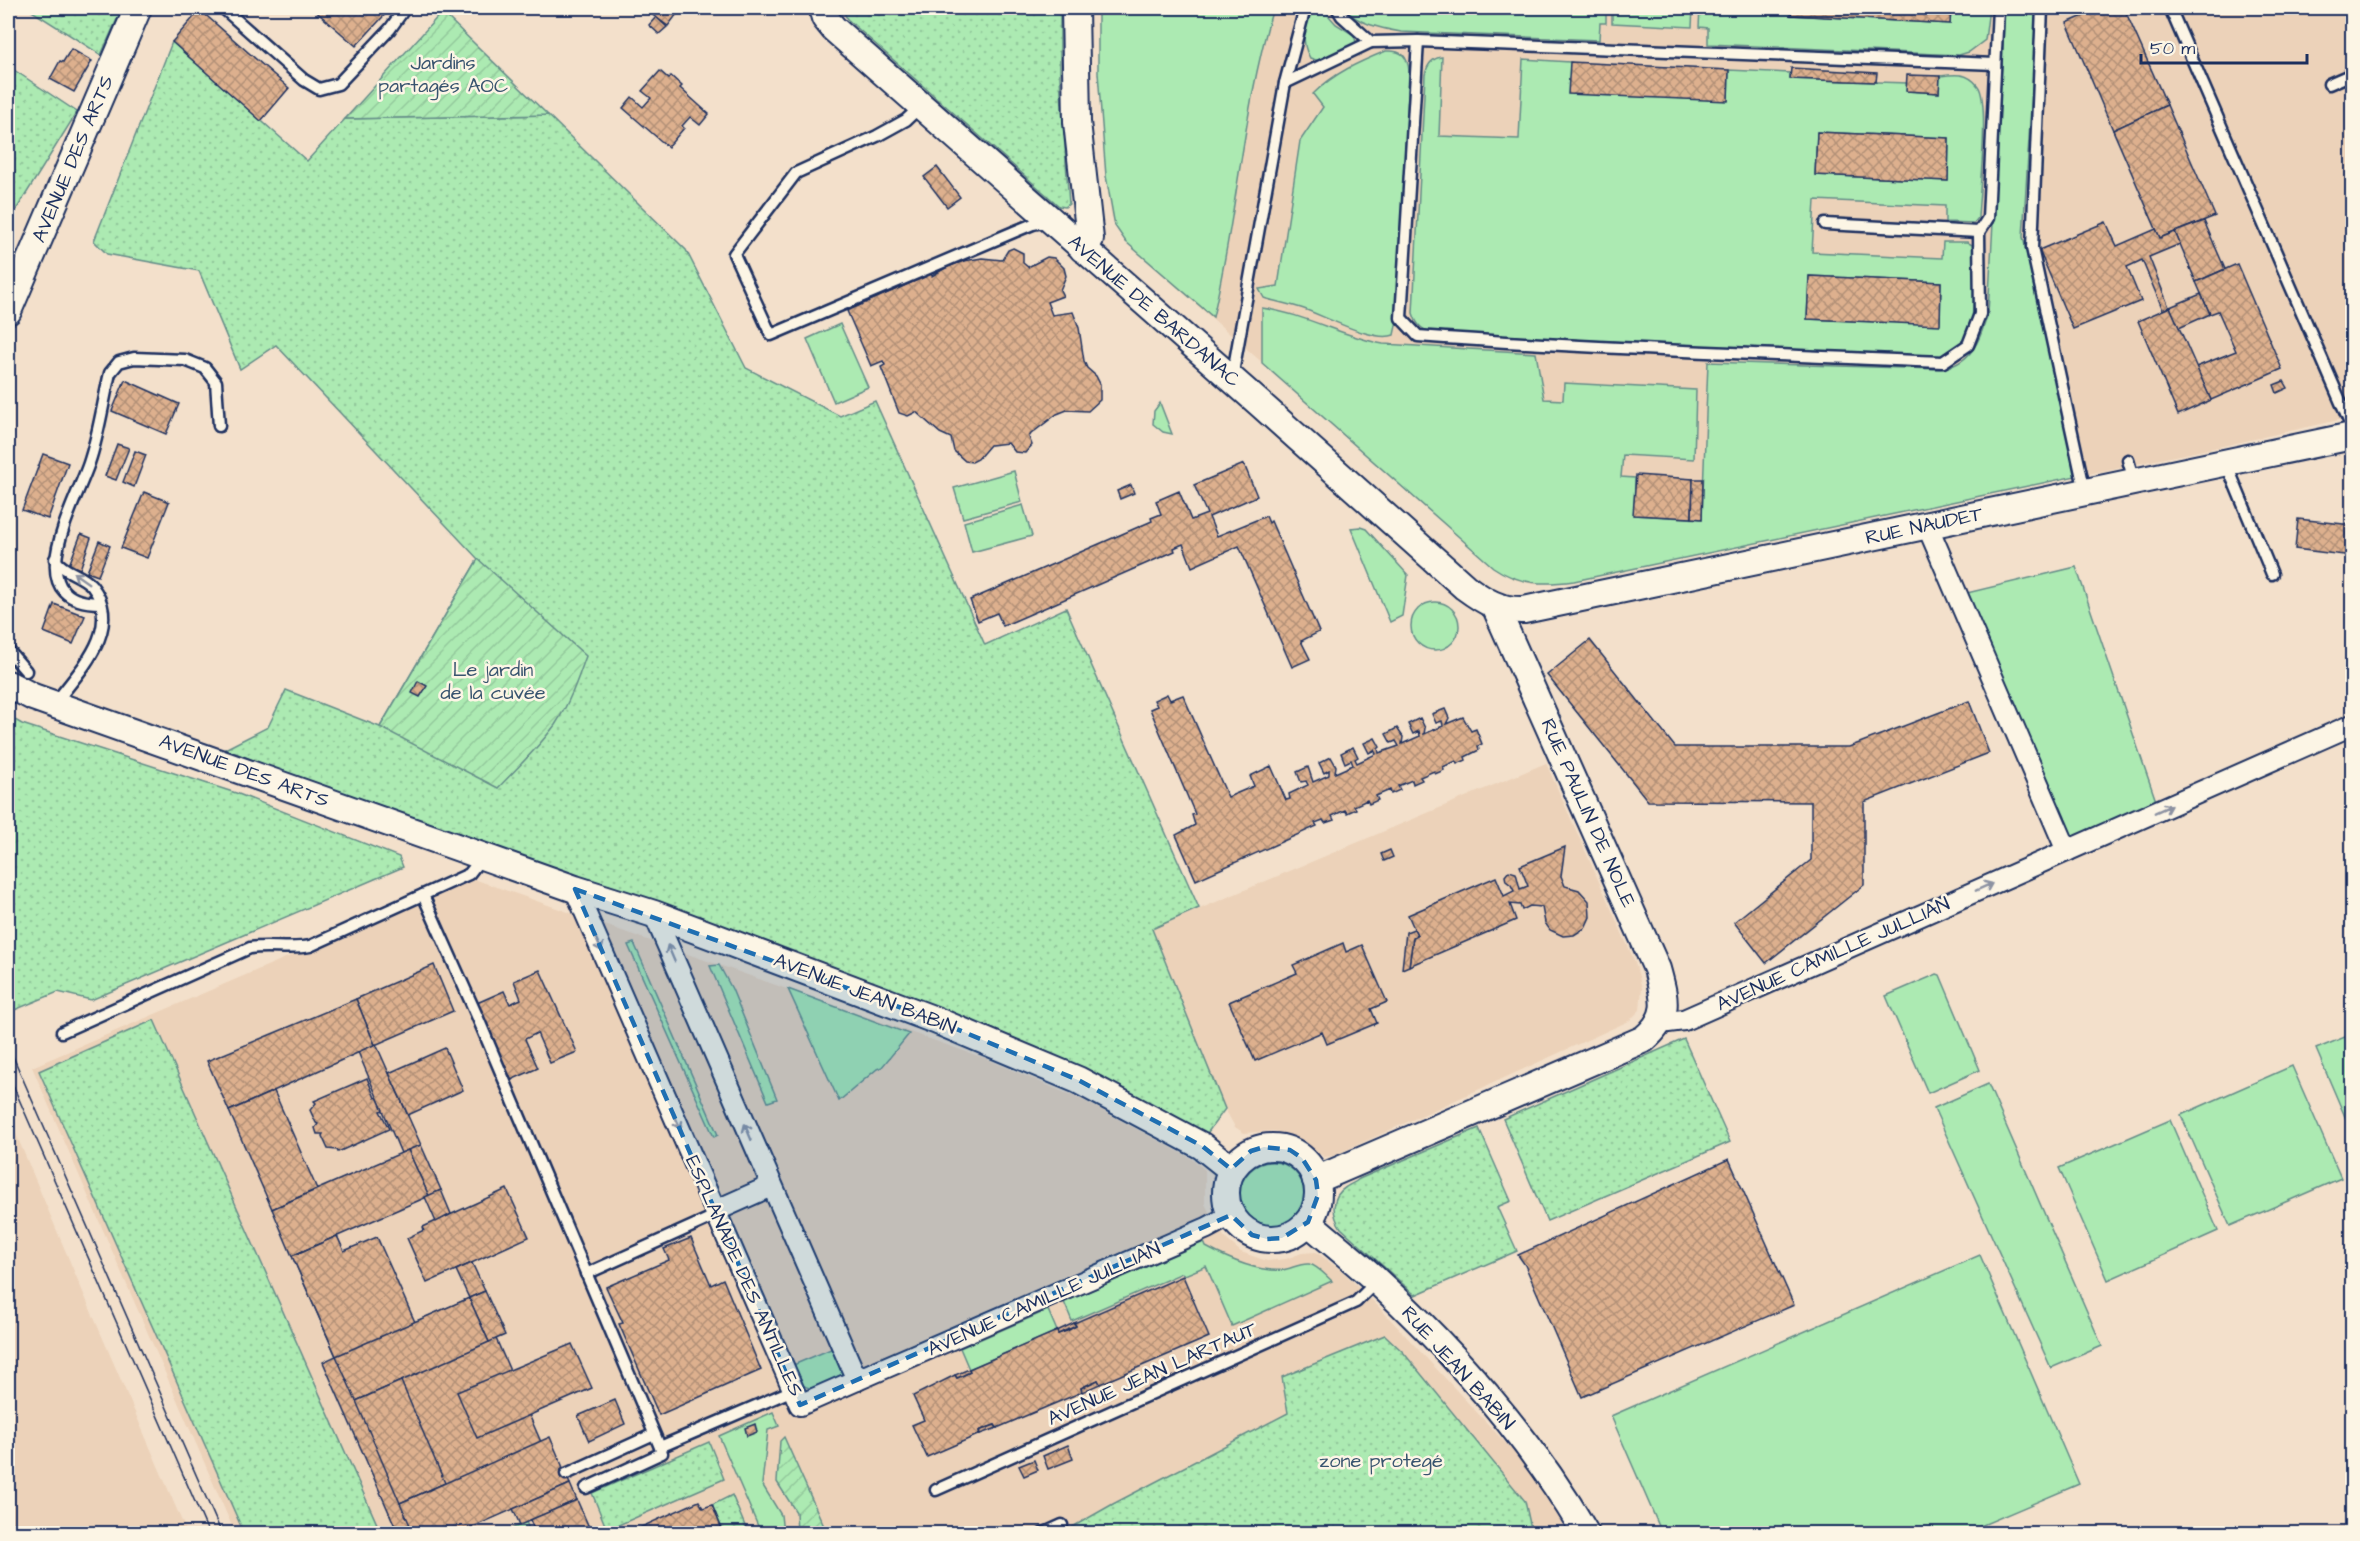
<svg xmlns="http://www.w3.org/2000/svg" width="2360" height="1541" font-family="'Architects Daughter',sans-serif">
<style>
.built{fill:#ecd2b9}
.grass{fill:#aceab2;stroke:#648c88;stroke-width:1.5;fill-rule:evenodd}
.park{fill:url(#park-dots);stroke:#648c88;stroke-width:1.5}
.garden{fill:url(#garden-furrows);stroke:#648c88;stroke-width:1.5}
.building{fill:url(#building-cross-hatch);stroke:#1b2f5e;stroke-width:1.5}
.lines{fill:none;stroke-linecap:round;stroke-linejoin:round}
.service-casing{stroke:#1b2f5e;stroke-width:15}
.minor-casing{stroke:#1b2f5e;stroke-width:24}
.tertiary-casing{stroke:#1b2f5e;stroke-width:30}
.service{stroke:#fcf5e5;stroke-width:10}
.minor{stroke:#fcf5e5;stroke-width:20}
.tertiary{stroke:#fcf5e5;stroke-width:26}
.tram{stroke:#1b2f5e;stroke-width:1.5}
.oneway{stroke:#8c92a2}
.marked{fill:#1f6fb2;fill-opacity:0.2;stroke:#1f6fb2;stroke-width:4.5;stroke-dasharray:12 8;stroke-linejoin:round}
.labels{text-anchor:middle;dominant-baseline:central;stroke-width:5;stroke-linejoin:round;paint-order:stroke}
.park-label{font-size:20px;fill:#38546f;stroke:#fcf5e5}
.street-label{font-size:20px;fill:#1b2f5e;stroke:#fcf5e5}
</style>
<defs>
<pattern id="park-dots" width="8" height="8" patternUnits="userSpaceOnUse" patternTransform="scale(1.5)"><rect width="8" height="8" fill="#aceab2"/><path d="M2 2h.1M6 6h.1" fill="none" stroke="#93c99c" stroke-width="1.8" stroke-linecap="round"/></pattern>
<pattern id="garden-furrows" width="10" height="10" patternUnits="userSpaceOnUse" patternTransform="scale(1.5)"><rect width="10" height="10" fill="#aceab2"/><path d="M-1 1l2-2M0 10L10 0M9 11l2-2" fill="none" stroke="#93c99c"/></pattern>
<pattern id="building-cross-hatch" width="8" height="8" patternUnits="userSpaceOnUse" patternTransform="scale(1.5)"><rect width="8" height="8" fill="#ddb08e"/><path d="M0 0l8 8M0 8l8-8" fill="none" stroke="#b29077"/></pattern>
</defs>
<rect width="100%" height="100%" fill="#f3e0cb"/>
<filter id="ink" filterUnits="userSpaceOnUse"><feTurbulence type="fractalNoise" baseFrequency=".0167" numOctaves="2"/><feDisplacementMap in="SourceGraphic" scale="12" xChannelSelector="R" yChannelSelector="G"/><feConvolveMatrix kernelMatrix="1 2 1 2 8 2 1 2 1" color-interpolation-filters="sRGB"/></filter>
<g filter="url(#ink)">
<g class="built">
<polygon points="1098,8 2352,8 2352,417 2228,445 1574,581 1533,584 1513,579 1493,567 1126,242 1115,226 1111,215 1106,176 1098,73"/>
<polygon points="1546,763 1635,962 1642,988 1640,1010 1629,1021 1333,1156 1324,1157 1305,1142 1285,1133 1273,1131 1244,1133 1235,1127 1225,1109 1152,929"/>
<polygon points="471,878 984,1058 1084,1101 1192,1159 1205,1170 1205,1204 1216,1226 1227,1240 1241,1252 1267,1261 1286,1259 1302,1253 1316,1252 1343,1272 1376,1304 1540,1480 1567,1533 235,1533 32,1067"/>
<polygon points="8,1115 79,1283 187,1533 8,1533"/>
</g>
<g class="grass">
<path d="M1098,8H1273C1243,109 1237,215 1213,317L1126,242L1115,226L1106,176L1098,73Z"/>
<path d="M1317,8H1322L1336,24L1354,35L1356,42L1353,48L1319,61L1310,58C1301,44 1302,17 1317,8Z"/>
<path d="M1343,8H1606V23H1600L1599,40L1401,32C1379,28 1359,24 1343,8Z"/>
<polygon points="1612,8 1693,8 1692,27 1612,23"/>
<polygon points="1700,8 1792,8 1792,15 1950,24 1951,8 1989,8 1985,40 1969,52 1959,55 1708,44 1708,28 1699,27"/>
<path d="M2005,8H2037L2023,237L2076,476L1574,581C1544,585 1519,585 1493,567L1262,363V308C1305,314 1341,336 1383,344L1536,353L1544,399L1563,400L1564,383L1696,390L1694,459L1623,455L1621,477L1635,478L1634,515L1702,519L1708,362L1939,369C1971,365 1980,341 1988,313Z"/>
<path d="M1386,51C1402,50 1408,56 1409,72L1397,321L1394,335C1373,343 1323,315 1301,308C1289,304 1276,302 1264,298L1259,289L1278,286L1300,141L1323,107L1313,94C1334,73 1359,62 1386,51Z"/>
<path d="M1442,57L1439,136L1519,139L1523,59L1570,62L1728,100L1729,70L1790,73V79L1907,83V91L1939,93L1940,76C1954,74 1968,72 1978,86C1990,102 1979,194 1978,218L1974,223L1945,222V206L1815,200L1812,252L1942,258L1943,242H1967L1974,246L1976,252L1972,324C1968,344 1955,354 1935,358L1431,332C1420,329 1416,323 1413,313L1425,75C1427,65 1432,58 1442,57ZM1817,132L1949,138L1948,181L1815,175ZM1809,276L1941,282L1940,324L1807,319Z"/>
<polygon points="840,324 868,387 834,402 807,339"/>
<polygon points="1160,403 1172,434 1163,432 1153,424 1154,411"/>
<polygon points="1014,471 1022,502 963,518 954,488"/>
<polygon points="1023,505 1032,536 972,552 964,522"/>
<polygon points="1360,527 1366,529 1408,575 1402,616 1390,622 1351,528"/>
<polygon points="2076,567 2157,804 2067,839 1967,593"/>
<circle cx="1435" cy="626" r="24"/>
<polygon points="634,943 718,1135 714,1137 628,945"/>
<polygon points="719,965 732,989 777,1099 768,1102 710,966"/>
<polygon points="1937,974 1940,975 1980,1070 1928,1093 1886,996"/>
<polygon points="788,989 909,1034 882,1067 877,1069 839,1101"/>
<polygon points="2352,1034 2352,1133 2316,1049"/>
<polygon points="2292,1066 2341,1178 2230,1226 2181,1115"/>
<polygon points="1988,1084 2102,1346 2051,1368 1934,1108"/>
<polygon points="2170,1120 2218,1231 2108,1280 2059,1168"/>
<circle cx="1272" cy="1194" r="32"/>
<path d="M1204,1242L1206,1247C1228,1259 1256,1272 1282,1270C1291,1269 1300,1263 1309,1264C1318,1266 1325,1275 1332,1281L1232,1326L1206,1266L1185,1275L1182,1273L1072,1321L1064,1302Z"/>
<polygon points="1980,1255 2079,1484 1964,1533 1662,1533 1611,1416"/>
<polygon points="1048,1310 1057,1331 969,1369 960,1348"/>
<path d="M838,1346C840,1351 844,1358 844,1364C844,1387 816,1396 800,1383C795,1379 793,1372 791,1366Z"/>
<polygon points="773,1412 779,1426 768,1430 762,1484 781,1515 783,1533 761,1533 719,1436"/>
<polygon points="526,1522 531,1533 501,1534"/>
</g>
<g class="park">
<polygon points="27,8 122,8 101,55"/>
<polygon points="932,8 1060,8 1060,78 1069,204 1065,207 1059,206 847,19 844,12 848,9 890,12"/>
<polygon points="172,42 307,161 345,119 548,115 686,250 746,368 840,416 875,401 985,645 1066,608 1199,908 1152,929 1225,1109 1205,1136 225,749 268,727 286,690 380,727 478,559 276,345 240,369 199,271 107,254 94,241"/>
<polygon points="8,66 77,112 8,223"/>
<polygon points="8,716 22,724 236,793 399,857 403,867 91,1000 58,992 12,1011 8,1001"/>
<polygon points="154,1020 381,1533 244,1533 39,1071"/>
<polygon points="1684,1039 1730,1142 1547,1221 1503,1119"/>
<path d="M1479,1128L1511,1201L1497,1207L1517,1251L1415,1295L1341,1228C1332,1215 1330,1197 1346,1187C1350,1184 1355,1183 1359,1179Z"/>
<polygon points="1385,1335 1403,1352 1525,1501 1532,1533 1069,1533 1067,1530 1113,1504 1288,1413 1282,1377"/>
<polygon points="709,1442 724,1479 607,1530 592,1493"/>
<polygon points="732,1495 748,1533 724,1533 712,1505"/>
</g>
<g class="garden">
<polygon points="442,12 548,115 345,119"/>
<path d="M478,559L586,656C578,679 569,704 555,725C538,748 517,768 498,788L380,727Z"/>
<polygon points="784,1437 827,1533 797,1533 796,1512 777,1482 780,1441"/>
</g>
<g class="building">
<polygon points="312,8 391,8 356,46"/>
<polygon points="654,8 669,8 677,14 668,26 650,13"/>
<polygon points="1792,8 1951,8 1950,24 1791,15"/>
<polygon points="2102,8 2124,8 2167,105 2113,130 2067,23"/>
<polygon points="200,10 289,88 261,121 172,42"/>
<polygon points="656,17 667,27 659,34 649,25"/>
<polygon points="71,49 92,61 74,92 50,79 60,61 63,62"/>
<polygon points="1570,62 1729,70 1728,101 1568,94"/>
<polygon points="1791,68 1877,73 1876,82 1790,79"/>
<polygon points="660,71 669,79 671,76 682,86 680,88 709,114 700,125 690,117 682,126 684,128 668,147 623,108 632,97 643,107 651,98 642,91"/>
<polygon points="1907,75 1940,76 1939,93 1906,91"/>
<polygon points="2167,105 2215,216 2160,238 2113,130"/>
<polygon points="1817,132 1949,138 1948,181 1815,175"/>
<polygon points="937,167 960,197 947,207 924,177"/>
<polygon points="2204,221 2225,269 2196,282 2175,232"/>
<polygon points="2106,222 2117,246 2156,229 2160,238 2175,232 2180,244 2149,257 2169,307 2163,310 2142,260 2127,267 2141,301 2073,329 2039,250"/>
<polygon points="1013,248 1023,253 1023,263 1028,267 1047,257 1054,258 1064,268 1066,276 1060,290 1063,296 1047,302 1052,315 1073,312 1079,328 1084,361 1087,368 1096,376 1100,384 1100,400 1088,411 1067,410 1057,414 1031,434 1029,437 1032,445 1025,453 1015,452 1008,443 990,445 978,459 972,462 965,461 954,451 951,438 940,433 916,412 908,416 899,413 881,367 885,365 883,361 871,366 847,311 931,274 932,276 947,267 964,261 982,258 1002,260 1008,250"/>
<polygon points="2237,264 2282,369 2211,400 2196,367 2236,351 2218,311 2210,314 2196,282"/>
<polygon points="1809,276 1941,282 1940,325 1807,319"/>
<polygon points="2201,294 2210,314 2179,328 2170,307"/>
<polygon points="2170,307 2211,400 2178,415 2138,321"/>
<polygon points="125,380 179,404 166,434 112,411"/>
<polygon points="2284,381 2288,388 2277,393 2274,385"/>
<polygon points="117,444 129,448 116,480 105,476"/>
<polygon points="135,451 146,455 134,487 123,482"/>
<polygon points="43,454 68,463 48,519 22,510"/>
<polygon points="1244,464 1257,496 1209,517 1217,536 1266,516 1269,523 1271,521 1319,632 1301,641 1310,659 1292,667 1239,546 1192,567 1183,544 1174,548 1175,551 1003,626 997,613 978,621 970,600 1152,521 1151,518 1161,514 1156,501 1179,491 1191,520 1207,514 1194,485"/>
<polygon points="1636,475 1693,479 1692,518 1633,515"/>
<polygon points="1693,479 1703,479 1702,519 1692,518"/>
<polygon points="1131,485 1134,493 1120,499 1117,491"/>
<polygon points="144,492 169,502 147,558 121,548"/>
<polygon points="2298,519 2352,525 2352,556 2295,549"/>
<polygon points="81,534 91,538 80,569 69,565"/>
<polygon points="99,541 110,546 98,576 87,572"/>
<polygon points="54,604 85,616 73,644 44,632"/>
<polygon points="1590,640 1675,747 1849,747 1969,701 1989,753 1864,802 1864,885 1766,963 1734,922 1811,860 1811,802 1648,801 1547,675"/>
<polygon points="418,681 427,686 420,697 412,693"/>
<polygon points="1167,694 1170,700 1183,695 1228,797 1254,786 1250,776 1271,766 1286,800 1290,799 1289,794 1308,785 1306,781 1301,782 1297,772 1308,767 1313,782 1329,775 1329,770 1324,773 1319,763 1331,757 1336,766 1335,773 1353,765 1351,760 1345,763 1341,753 1353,747 1358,757 1355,759 1357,763 1376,754 1374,750 1369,753 1364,743 1375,738 1380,747 1378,749 1379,753 1399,746 1396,741 1391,743 1386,734 1397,728 1403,737 1402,744 1420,736 1419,731 1413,734 1408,724 1420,718 1425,728 1424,734 1443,726 1442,721 1436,723 1432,714 1445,709 1449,718 1446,724 1463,717 1471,731 1476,729 1482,744 1478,746 1479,750 1465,757 1466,760 1457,764 1456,761 1443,767 1444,770 1435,774 1434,771 1420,777 1422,780 1413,784 1412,780 1398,786 1400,790 1391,794 1390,790 1376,796 1378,800 1369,804 1367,800 1354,806 1356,809 1347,813 1345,810 1332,816 1334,820 1325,823 1323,820 1315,823 1317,826 1196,880 1176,835 1195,825 1192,815 1195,814 1150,709 1157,706 1154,700"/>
<polygon points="1565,847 1561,876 1565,886 1579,890 1589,901 1590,917 1585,928 1574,935 1563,936 1550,930 1545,923 1542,907 1530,906 1522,910 1520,905 1510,904 1516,920 1409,966 1413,937 1417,935 1408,915 1496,877 1504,896 1514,891 1511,885 1506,881 1505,876 1509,871 1516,873 1520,889 1528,886 1520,866"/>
<polygon points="1390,850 1393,857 1384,861 1381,854"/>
<polygon points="1414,929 1417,935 1413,937 1409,966 1402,969 1406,932"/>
<polygon points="1343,943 1346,952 1362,945 1387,1002 1371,1009 1377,1023 1327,1044 1322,1032 1255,1061 1229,1002 1297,973 1293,965"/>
<polygon points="434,965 453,1011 375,1045 356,999"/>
<polygon points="540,970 577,1052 550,1063 537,1033 525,1039 538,1068 511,1080 477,1003 504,991 510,1004 521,999 514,981"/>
<polygon points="356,999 375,1045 229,1111 207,1061"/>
<polygon points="376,1044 421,1145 401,1153 358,1052"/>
<polygon points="445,1048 463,1090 408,1115 389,1073"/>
<polygon points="367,1078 375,1098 377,1097 383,1110 380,1111 389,1129 338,1152 337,1150 328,1149 322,1136 323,1134 317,1134 315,1128 318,1124 316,1123 310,1110 316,1103 314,1101"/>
<polygon points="274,1091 317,1189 272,1209 229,1111"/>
<polygon points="421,1145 441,1190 429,1196 408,1150"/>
<polygon points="408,1150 429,1196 292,1256 272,1209"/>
<polygon points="1729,1159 1794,1305 1582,1397 1525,1265 1518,1255"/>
<polygon points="507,1189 529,1237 427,1283 407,1238 424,1230 423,1227"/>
<polygon points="441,1190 451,1214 436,1222 425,1197"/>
<polygon points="337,1236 381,1336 336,1356 292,1256"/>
<polygon points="337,1236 344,1251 377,1237 415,1322 477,1295 561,1488 455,1534 414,1534 411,1527 398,1533 323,1362 336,1356 292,1256"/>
<polygon points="691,1238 711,1285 723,1279 761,1370 659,1415 619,1324 623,1323 606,1287 669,1260 664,1249"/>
<polygon points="472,1263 485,1291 469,1298 456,1270"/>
<polygon points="1183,1276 1209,1337 1100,1384 1098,1380 1081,1388 1082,1392 997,1428 995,1425 986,1428 979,1431 980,1434 927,1457 912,1425 924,1420 913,1396 955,1375 957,1378 970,1372 969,1369 1057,1331 1058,1334 1067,1331 1076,1326 1074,1323"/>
<polygon points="485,1291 505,1335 489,1342 469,1298"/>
<polygon points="469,1298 489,1342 356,1401 336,1356"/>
<polygon points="1074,1323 1076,1326 1058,1334 1057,1331"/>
<polygon points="572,1344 592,1388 477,1438 457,1392"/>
<polygon points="969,1369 970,1372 957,1378 955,1375"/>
<polygon points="1098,1380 1100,1384 1082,1392 1081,1388"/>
<polygon points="401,1381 445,1483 400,1503 356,1401"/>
<polygon points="615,1400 625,1424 589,1441 578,1416"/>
<polygon points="755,1424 757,1432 747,1436 745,1428"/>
<polygon points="995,1425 997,1428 980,1434 979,1431"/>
<polygon points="550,1437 570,1484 457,1534 414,1534 400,1503"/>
<polygon points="1068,1445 1073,1459 1048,1469 1043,1456"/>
<polygon points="1034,1460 1038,1470 1024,1476 1019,1466"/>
<polygon points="570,1484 577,1500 520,1525 513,1509"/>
<polygon points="577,1500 592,1534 536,1534 530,1520"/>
<polygon points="699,1501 703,1508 712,1505 724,1534 626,1534"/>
</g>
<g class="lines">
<defs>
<g id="service">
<polyline points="223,8 304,80 319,89 338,84 390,29 405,8"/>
<polyline points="1337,8 1342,16 1371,42 1418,41 1995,64"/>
<polyline points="2042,8 2032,248 2085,492"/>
<polyline points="2170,8 2352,428"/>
<path d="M1418,41L1401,318L1418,336C1593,349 1768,354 1943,362L1968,345L1980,314L1979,232"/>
<polyline points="1285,83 1371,42"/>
<polyline points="2329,84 2352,74"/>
<polyline points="921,106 906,120 877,136 796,173 734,254 771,335 1016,231 1033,224 1049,221"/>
<polyline points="1825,224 1979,232 1988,218 1998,8"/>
<polyline points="1232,378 1285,83 1305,8"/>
<polyline points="2128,460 2134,481"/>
<polyline points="2226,463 2272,574"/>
<path d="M100,603C16,603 75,505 89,463C99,434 103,402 110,373L119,362L134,358L185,360L205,368L216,382L219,426"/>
<polyline points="8,650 26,671"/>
<path d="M55,703C80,670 124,628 92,586C82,574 62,572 55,559"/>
<polyline points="423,895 477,1016 660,1447"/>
<path d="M62,1032L250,948C270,945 290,950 310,946L469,874L483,856"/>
<polyline points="586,1274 717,1215"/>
<polyline points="566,1474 654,1434"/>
<polyline points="586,1488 662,1453 660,1447 793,1390"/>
<polyline points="936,1490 1356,1302 1376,1282"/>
<polyline points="1042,1534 1062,1525"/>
</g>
<g id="minor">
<polyline points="1927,525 2067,851"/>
<polyline points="575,889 800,1405 857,1380 654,914"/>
<polyline points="1660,1023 1684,1020 2352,725"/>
<polyline points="715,1211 771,1186"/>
<polyline points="857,1380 1207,1228 1231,1215"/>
</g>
<g id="tertiary">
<path d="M822,8L825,18L834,29L1259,403L1465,587C1484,601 1500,611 1524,610L2352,436"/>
<polyline points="1075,8 1077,122 1090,239 1083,249"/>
<polyline points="8,311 138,8"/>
<polyline points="8,684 33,697 575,889 654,914 935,1020 1078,1080 1202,1146 1231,1169"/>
<circle cx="1272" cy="1193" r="46"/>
<path d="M1316,1180L1644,1039C1671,1016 1665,999 1657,969L1495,606"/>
<path d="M1308,1222C1331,1242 1355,1261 1377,1281C1457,1355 1531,1439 1586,1534"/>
</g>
</defs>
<use href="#service" class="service-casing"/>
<use href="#minor" class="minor-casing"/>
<use href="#tertiary" class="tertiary-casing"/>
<use href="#service" class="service"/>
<use href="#minor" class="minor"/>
<use href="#tertiary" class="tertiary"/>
<g class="tram">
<polyline points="8,1045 222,1534"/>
<polyline points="8,1074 209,1534"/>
</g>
</g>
<defs><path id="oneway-shaft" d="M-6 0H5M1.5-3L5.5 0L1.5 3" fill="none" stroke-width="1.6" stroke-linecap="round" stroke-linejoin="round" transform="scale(1.5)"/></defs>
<g class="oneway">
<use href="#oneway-shaft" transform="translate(81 578) rotate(-145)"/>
<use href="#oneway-shaft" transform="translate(2163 809) rotate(-24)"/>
<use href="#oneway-shaft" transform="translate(1984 887) rotate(-24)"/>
<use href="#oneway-shaft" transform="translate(598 943) rotate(66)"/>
<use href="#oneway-shaft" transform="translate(671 953) rotate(-113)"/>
<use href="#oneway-shaft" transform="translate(677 1121) rotate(66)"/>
<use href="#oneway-shaft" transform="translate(748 1132) rotate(-113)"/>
</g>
</g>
<path class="marked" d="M575,889L935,1020L1078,1080L1202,1146L1231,1169L1251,1151L1264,1147L1290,1150L1302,1158L1316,1180L1318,1195L1308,1222L1282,1238L1267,1239L1252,1235L1231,1215L800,1405Z"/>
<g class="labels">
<g class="park-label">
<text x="443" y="63">Jardins<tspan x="443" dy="23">partagés AOC</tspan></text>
<text x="493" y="670">Le jardin<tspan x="493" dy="23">de la cuvée</tspan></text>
<text x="1381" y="1461">zone protegé</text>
</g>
<g class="street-label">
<text transform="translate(73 159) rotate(-67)">AVENUE DES ARTS</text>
<text transform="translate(1154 311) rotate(41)">AVENUE DE BARDANAC</text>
<text transform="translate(1924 526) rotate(-12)">RUE NAUDET</text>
<text transform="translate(244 771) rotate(20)">AVENUE DES ARTS</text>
<text transform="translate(1588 813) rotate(66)">RUE PAULIN DE NOLE</text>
<text transform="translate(1833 954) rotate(-24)">AVENUE CAMILLE JULLIAN</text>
<text transform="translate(865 994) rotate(21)">AVENUE JEAN BABIN</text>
<text transform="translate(744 1276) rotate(66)">ESPLANADE DES ANTILLES</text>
<text transform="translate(1044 1299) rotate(-24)">AVENUE CAMILLE JULLIAN</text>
<text transform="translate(1458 1368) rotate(48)">RUE JEAN BABIN</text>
<text transform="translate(1152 1374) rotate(-24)">AVENUE JEAN LARTAUT</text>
</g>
</g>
<rect width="2360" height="1541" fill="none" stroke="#fcf5e5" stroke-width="30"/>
<rect x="15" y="15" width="2330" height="1511" fill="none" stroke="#1b2f5e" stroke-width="2" filter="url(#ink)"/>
<path d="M2141 54v9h166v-9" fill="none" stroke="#1b2f5e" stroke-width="3"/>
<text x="2150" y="54" font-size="18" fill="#1b2f5e" stroke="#fcf5e5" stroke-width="4.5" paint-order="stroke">50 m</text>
</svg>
